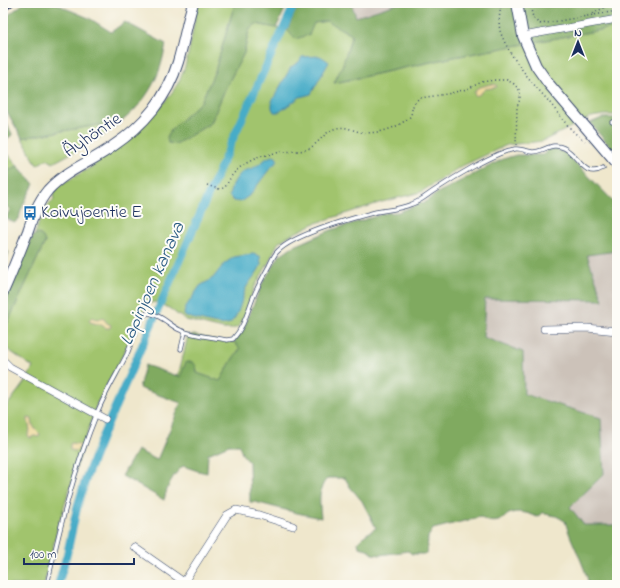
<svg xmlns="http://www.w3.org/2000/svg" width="620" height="588" font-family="'Indie Flower',sans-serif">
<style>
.industrial{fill:#ccc2b9}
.green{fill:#a1c46d;stroke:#5e7a66}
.forest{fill:#80aa60;stroke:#4e6c5f}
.sand{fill:#eeda9e;stroke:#84847e}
.water{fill:#47acc7;stroke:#316e92}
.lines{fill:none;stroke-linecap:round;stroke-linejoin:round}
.canal{stroke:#47acc7;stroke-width:8}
.lane-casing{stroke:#3b4b6e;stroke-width:5}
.street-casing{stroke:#3b4b6e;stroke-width:8}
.secondary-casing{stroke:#3b4b6e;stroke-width:12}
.path{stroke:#3b4b6e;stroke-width:1.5;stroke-dasharray:1 3;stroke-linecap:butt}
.lane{stroke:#fff;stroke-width:3.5}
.street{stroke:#fff;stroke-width:7}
.secondary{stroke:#fff;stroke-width:10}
.rail{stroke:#1b2f5e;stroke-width:2}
.labels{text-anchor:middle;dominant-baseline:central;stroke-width:4;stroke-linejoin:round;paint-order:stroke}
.street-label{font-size:18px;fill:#1b2f5e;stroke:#fdfcf7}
.poi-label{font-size:18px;fill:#1b2f5e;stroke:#fdfcf7;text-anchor:start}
.water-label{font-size:19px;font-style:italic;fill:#2a5b83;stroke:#fdfcf7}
</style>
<rect width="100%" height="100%" fill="#fdfcf7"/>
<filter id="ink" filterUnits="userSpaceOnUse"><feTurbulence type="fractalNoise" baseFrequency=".025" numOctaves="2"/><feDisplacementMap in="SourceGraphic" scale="8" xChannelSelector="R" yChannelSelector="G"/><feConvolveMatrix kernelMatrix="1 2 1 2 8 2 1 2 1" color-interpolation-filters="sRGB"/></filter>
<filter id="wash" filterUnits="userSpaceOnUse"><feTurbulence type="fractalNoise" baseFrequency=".012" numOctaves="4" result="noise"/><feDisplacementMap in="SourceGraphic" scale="16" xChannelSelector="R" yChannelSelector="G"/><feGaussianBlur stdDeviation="0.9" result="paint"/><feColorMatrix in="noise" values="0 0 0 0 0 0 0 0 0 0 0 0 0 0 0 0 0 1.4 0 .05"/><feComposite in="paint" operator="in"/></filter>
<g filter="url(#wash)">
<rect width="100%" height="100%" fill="#efe7cc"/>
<g class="industrial">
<polygon points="351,3 400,3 356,17"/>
<polygon points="617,251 617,525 584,525 570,507 604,474 601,418 524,393 523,352 483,337 485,299 603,300 587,255"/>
</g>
<g class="green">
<path d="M198,3H235L215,71L201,102L180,121L171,130L168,143L176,144L211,123L225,89L244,53L249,30L256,24L287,30L296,39L314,23L327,21L352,35L343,64L335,83L454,57L617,27V115H604L591,117L543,141L507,145L460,167L421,192L382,202L313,224L285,238L278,243L268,264L254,288L244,318L238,327L232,329H223L186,320L178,315L169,308L155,302L146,304L123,355L97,403L58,526L44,585H3V412C12,397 27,382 33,367L4,347L3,343V333L45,242C43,236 41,234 35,234C39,222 43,207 54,200L53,194L60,185L68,180H71L74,177L95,165L96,161C127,135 170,110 184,69C191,48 193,25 198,3Z"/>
<polygon points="122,121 103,136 53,163 47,159 37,165 22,138"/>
<polygon points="3,148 18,166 3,173"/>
<polygon points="194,335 218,341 234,342 240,348 232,360 220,382 197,373 196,366 180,377 178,376 188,336"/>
</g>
<g class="forest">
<path d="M24,3H56L67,9L89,18L111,32L125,22L166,44C164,53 162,63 159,71C152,90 138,109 122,121L22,138L3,105V19Z"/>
<polygon points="235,3 288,3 276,28 256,24 249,30 244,53 225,89 211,123 176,144 168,143 167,138 171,130 180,121 201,102 215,71"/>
<polygon points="299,3 351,3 356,17 400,3 617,3 617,27 454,57 334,83 343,64 352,35 327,21 314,23 309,35 295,39 287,30"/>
<polygon points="3,116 12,134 11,136 3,141"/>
<polygon points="602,118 617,118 617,155 590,123"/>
<path d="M548,149H556L566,153L617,205V251L587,255L603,300L485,299L483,337L523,352L524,394L601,418L604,474L570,507L584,525H617V583L609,585H589C584,562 571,543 565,521L556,516L545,514L543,512L537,517C529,513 517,510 509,514C508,514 504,518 504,518C497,524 487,522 480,517L433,529L428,537L427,554H412L408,551L380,555L373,554L367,549L359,547L358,542L365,535L376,528L362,501L350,487L345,478H328C317,487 320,505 321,518L297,513L255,502H250L249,462L242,454L239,445H229L208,454L207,473L198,471L183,466C171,477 168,485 164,500L122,476L137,450L157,460L181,403L139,388L145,365L180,377L186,362H193L196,366L197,373L220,381L232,360L240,349L234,342L243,330L262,284L280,255L290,248L331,230L386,213L398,212L425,202L439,192L503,159L516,155H543Z"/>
<path d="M18,166L34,184C28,196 21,206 19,219L14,223L6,218L10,209L3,204V173Z"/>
<path d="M35,234C41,234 43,236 45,242L3,333V304L20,267L30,241Z"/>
<polygon points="3,248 9,252 3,268"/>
</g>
<g class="sand">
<polygon points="491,84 496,85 497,87 485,89 480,94 476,96 474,93 477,88"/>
<polygon points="92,317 97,320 103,318 107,323 111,325 110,328 106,328 101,325 90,322 89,320"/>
<path d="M28,418L32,419C32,427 35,429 40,434L39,437L34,436L30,438L28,436V434L30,430L28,421Z"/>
<polygon points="71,443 79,444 81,446 76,451 70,450 70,445"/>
</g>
<g class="water">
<polygon points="320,56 325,59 329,62 311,94 300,97 279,112 274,112 272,108 272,101 276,94 291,67 299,62 302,57"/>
<path d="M273,156L276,157L278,161L271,167L250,195L240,202L234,201L229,196C231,187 236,176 244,171C248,169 253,169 256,166C264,162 264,158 273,156Z"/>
<path d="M253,254L260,256C260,259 261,262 261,265C258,273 251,279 247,286C241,296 240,319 228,324C221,327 195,318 186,317L184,315L185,308L200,286L213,278L224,264L234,257Z"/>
</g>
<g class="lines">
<polyline class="canal" points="58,585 67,554 77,508 87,475 102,437 232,141 295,3"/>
</g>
</g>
<g filter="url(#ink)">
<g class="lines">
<defs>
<g id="lane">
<polyline points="612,122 617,122"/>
<polyline points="181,349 185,332"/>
<path d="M47,585C60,527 74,469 97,413C105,393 117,374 127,354C132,342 136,329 141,317C145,314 148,312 153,314C163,317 171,326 180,330C194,336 212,337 227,340L233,339C245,326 248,309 255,293C259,284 264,275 269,266C271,262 273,257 276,253C291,235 353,218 376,212C388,210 401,209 412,204C421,201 427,195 435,190C453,178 495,152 515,149C522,148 527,152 533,152C545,151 552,142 564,148C578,154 584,180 603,168"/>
</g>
<g id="street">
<polyline points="523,36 617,19"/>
<polyline points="544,329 587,328 617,331"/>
<polyline points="3,360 10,367 105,419"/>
<polyline points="134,547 184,582"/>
<polyline points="182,585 227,515 236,510 259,515 293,526"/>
</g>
<g id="secondary">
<polyline points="517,3 523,36 536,66 548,83 617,164"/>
<path d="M3,292C12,272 20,251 28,231C33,216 38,202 48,190C66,170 92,162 113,146C143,126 168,97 178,62C184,42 187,22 193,3"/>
</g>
</defs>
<use href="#lane" class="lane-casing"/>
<use href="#street" class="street-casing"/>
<use href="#secondary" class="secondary-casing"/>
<g class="path">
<path d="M501,3C500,14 497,26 502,36C512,61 533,83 550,103C561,117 570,131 585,141"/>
<path d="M530,3C532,12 531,20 541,24L617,11"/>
<polyline points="593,14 611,3"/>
<path d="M207,185L218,189L224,188C228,184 229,178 234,173C246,160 265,154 283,152C291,151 302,152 310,148C320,142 325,131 337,128C345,126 352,130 360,132C378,135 398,128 411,116C412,108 413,102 420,98L447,94L467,89L482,82L495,80H507L514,84L520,91V99L517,107L516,145"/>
</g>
<use href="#lane" class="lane"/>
<use href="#street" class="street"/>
<use href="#secondary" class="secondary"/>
<polyline class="rail" points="3,12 15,3"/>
</g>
</g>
<defs>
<symbol id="bus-bare" viewBox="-9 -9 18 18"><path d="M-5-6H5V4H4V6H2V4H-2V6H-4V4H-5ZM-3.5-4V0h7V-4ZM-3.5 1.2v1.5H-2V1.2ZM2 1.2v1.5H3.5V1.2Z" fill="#1f6fb2" stroke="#fdfcf7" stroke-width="2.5" paint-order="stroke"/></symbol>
</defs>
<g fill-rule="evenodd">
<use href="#bus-bare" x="20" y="203" width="20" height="20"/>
</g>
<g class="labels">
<g class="street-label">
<text transform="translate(93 136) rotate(-34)">Äyhöntie</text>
</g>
<g class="poi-label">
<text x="41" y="213">Koivujoentie E</text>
</g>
<g class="water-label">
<text transform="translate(153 284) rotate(-66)">Lapinjoen kanava</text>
</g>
</g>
<rect width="620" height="588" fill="none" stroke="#fdfcf7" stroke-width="16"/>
<g transform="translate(578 42)" stroke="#fdfcf7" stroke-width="3" paint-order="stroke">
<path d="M0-3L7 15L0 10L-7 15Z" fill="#1b2f5e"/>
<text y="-6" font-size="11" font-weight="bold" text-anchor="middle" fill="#1b2f5e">N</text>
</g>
<path d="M24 558v6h110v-6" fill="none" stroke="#1b2f5e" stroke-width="2"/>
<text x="30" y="558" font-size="12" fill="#1b2f5e" stroke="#fdfcf7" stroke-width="3" paint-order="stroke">100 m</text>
</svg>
